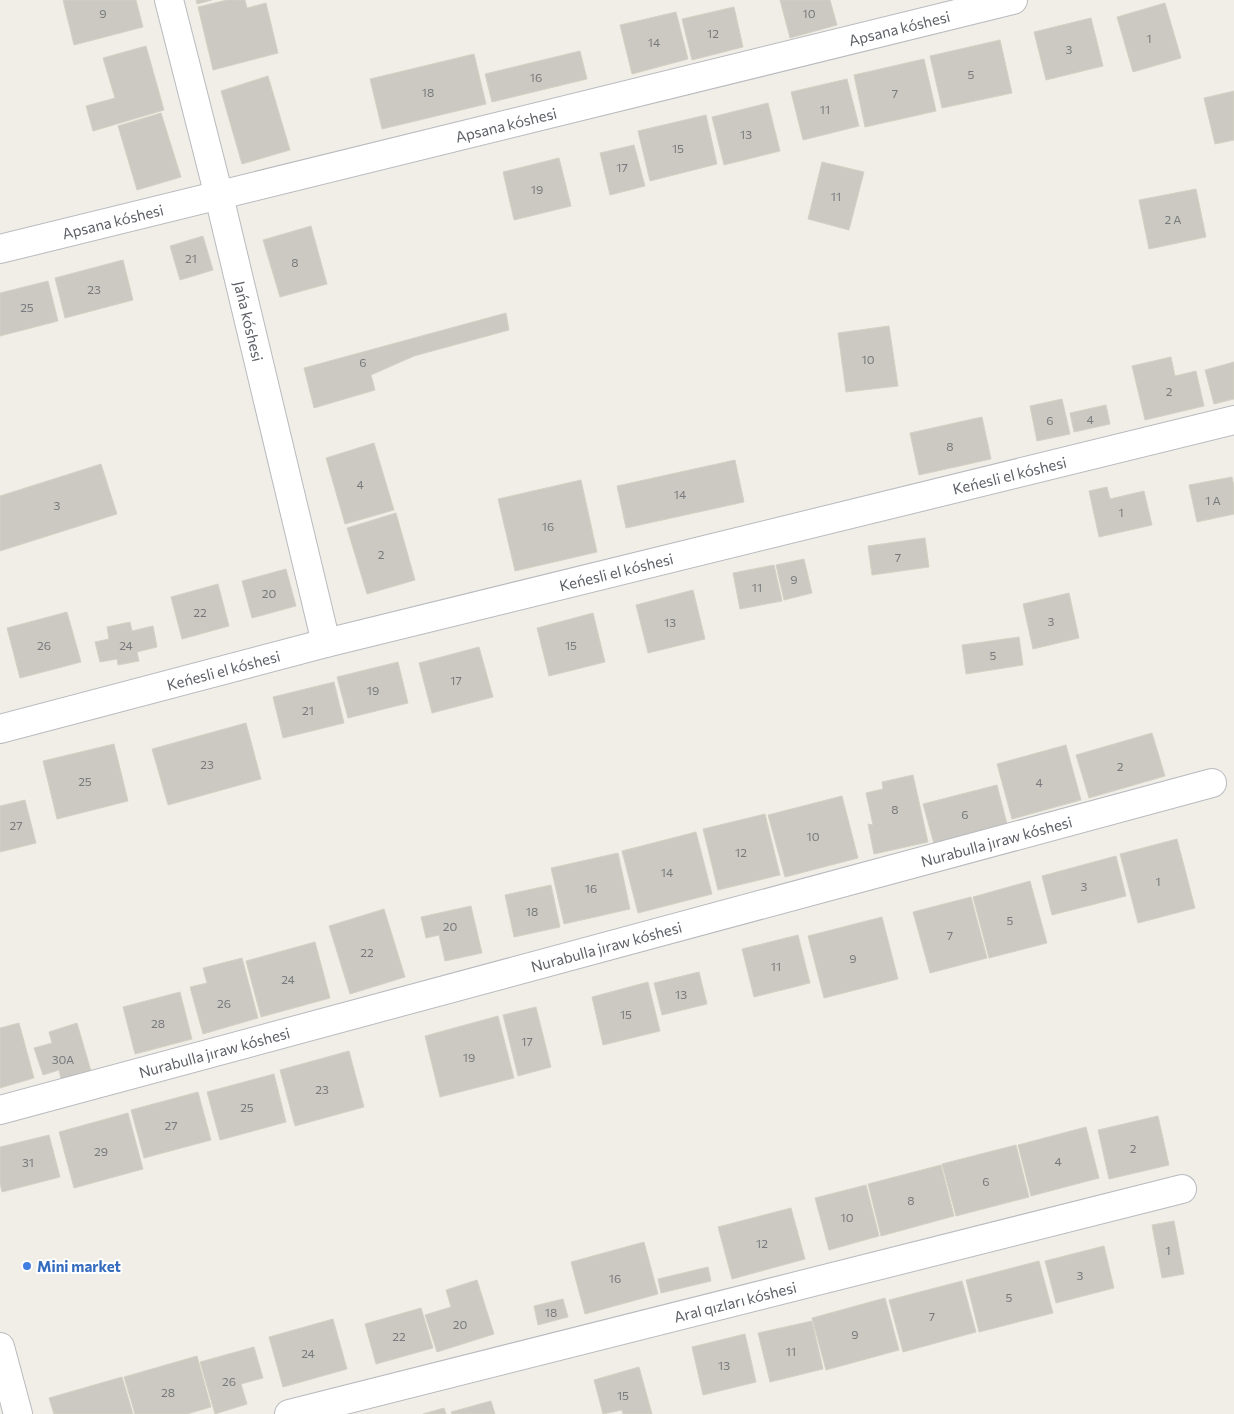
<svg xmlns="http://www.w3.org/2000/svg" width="1234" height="1414" font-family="Commissioner,sans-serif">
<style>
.building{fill:#cbc9c2;stroke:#d4d1c4}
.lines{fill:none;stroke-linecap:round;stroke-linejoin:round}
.minor-casing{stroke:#b8babf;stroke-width:30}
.minor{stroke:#fff;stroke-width:28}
.shop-dot{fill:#3f7fe0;stroke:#fff;stroke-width:2}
.labels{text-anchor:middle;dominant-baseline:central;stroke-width:4;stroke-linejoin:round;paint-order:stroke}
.number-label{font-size:12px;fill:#787a7d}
.street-label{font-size:15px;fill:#5d6066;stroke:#fff}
.shop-label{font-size:15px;font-weight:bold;fill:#366cbe;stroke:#fff;text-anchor:start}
</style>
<rect width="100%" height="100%" fill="#f0eee6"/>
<g class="building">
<polygon points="63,0 136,0 143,27 74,45"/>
<polygon points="196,0 212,0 197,4"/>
<polygon points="227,0 245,0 247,8 266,3 278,53 213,70 198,7"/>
<polygon points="780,0 830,0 837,25 790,38"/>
<polygon points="1165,3 1181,58 1133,72 1117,17"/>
<polygon points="734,7 743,47 692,60 682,19"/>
<polygon points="676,12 688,59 632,74 620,25"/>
<polygon points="1091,18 1103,66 1046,80 1034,32"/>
<polygon points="1000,40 1012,93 942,108 930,56"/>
<polygon points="146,46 164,110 93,131 86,106 115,98 103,58"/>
<polygon points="580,51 587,79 492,102 485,74"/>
<polygon points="474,54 486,104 382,129 370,79"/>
<polygon points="924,59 936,111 865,127 854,75"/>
<polygon points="268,76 290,150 242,164 221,91"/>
<polygon points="847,79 859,126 803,140 791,92"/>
<polygon points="1234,91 1234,140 1215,144 1204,98"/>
<polygon points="768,103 780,151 724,165 712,117"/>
<polygon points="161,113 181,177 137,190 118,126"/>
<polygon points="706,115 717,164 650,181 638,131"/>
<polygon points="634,145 645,186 610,195 600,153"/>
<polygon points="559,158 571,206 514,220 503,172"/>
<polygon points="822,162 864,172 849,230 808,219"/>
<polygon points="1196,189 1206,237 1149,249 1139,200"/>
<polygon points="311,226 327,284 280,297 263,240"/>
<polygon points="203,236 213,270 180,280 170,246"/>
<polygon points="123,260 133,300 65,318 55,278"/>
<polygon points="48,281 58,321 0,336 0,293"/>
<polygon points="506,313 509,330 414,356 371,375 375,390 314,408 304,368"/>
<polygon points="889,326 898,386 846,392 838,333"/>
<polygon points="1171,357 1175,376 1196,371 1204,406 1145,420 1132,366"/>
<polygon points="1234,362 1234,399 1214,404 1205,370"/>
<polygon points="1062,399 1070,434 1037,441 1030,406"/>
<polygon points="1106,405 1110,424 1074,432 1070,413"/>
<polygon points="982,417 991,459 919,475 910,433"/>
<polygon points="374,443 394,510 345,524 326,458"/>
<polygon points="735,460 744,502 626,528 617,486"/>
<polygon points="101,464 117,514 0,551 0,496"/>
<polygon points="1232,477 1234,486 1234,514 1197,522 1189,485"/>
<polygon points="581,480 597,552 515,571 498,499"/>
<polygon points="1107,487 1110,499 1144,491 1152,525 1099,537 1089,491"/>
<polygon points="396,513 415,580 367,594 347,528"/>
<polygon points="925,538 929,567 872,575 868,546"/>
<polygon points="804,559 812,593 784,600 776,565"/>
<polygon points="774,565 782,601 740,609 733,573"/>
<polygon points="286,569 296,606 252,618 242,581"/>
<polygon points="218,584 229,626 182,639 171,597"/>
<polygon points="693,590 705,639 648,653 636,605"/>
<polygon points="1069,593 1079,638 1033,649 1023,604"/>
<polygon points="67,612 81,662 20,678 7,628"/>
<polygon points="593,613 605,662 549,676 537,628"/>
<polygon points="130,622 132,631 153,626 157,647 137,652 139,661 118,665 117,659 100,662 95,642 109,639 107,627"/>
<polygon points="1019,637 1023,665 966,674 962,645"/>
<polygon points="479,647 493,697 432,713 419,663"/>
<polygon points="398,662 408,703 348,718 337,677"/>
<polygon points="334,682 344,723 283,738 273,697"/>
<polygon points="246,723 261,779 168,805 152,749"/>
<polygon points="1152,733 1165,776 1089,798 1076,755"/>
<polygon points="114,744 128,801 57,819 43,761"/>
<polygon points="1066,745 1081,800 1012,819 997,764"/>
<polygon points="913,775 928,842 874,854 868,824 873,825 866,793 883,789 882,782"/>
<polygon points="997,785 1007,824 934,844 923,804"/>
<polygon points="842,796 858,858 785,877 768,815"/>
<polygon points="25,800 36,843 0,852 0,806"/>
<polygon points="765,814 780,875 718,890 703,829"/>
<polygon points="696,832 712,894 638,913 622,851"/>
<polygon points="1177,839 1195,908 1138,923 1120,854"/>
<polygon points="618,853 630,909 564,924 551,868"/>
<polygon points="1116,856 1126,896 1052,915 1042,876"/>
<polygon points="1030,881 1047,943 989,958 973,897"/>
<polygon points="551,885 560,927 514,937 505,895"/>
<polygon points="971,897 987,958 930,973 913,912"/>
<polygon points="471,906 482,953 445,961 439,935 426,938 421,917"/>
<polygon points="384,909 405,977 350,994 329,926"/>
<polygon points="882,917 898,979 824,998 808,936"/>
<polygon points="798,935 810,983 754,997 742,949"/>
<polygon points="315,942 330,998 261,1017 246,961"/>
<polygon points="242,958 258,1018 203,1034 190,987 207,983 203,968"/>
<polygon points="699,972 707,1004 662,1015 654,983"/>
<polygon points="648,982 660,1031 603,1045 592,997"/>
<polygon points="180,992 192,1039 135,1054 123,1007"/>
<polygon points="536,1007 551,1067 518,1076 503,1015"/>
<polygon points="498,1016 514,1078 440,1097 425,1036"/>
<polygon points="19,1023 34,1078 0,1088 0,1028"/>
<polygon points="77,1023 91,1071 61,1079 59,1070 43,1075 34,1048 52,1043 49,1032"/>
<polygon points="349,1051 364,1107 295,1126 280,1070"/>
<polygon points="274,1074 286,1122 220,1140 207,1092"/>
<polygon points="198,1092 211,1140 144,1158 131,1110"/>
<polygon points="128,1113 143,1169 74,1188 59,1132"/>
<polygon points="1158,1116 1169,1165 1109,1179 1098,1130"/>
<polygon points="1086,1127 1099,1178 1031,1196 1018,1145"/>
<polygon points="49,1135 60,1177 2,1192 0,1183 0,1147"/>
<polygon points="1016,1145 1029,1197 956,1216 942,1164"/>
<polygon points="941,1165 954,1216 881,1236 868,1184"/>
<polygon points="866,1185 879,1236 829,1250 815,1198"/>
<polygon points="791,1208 805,1259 732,1279 718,1227"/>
<polygon points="1174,1221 1184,1274 1162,1278 1152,1225"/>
<polygon points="644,1242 658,1294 585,1314 571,1262"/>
<polygon points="1104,1246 1114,1288 1056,1303 1045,1261"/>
<polygon points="1039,1261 1053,1313 979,1332 966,1280"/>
<polygon points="708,1267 711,1281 661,1293 658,1279"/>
<polygon points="477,1280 494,1334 437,1352 425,1315 451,1307 446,1290"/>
<polygon points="962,1281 976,1332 903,1352 889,1300"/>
<polygon points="885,1298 899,1350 826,1370 812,1318"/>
<polygon points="563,1299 568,1317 538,1325 534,1306"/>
<polygon points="421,1308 433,1348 376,1364 365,1324"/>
<polygon points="333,1319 347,1369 283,1387 269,1337"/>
<polygon points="812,1321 823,1369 770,1382 758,1333"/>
<polygon points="745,1334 756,1382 703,1395 692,1347"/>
<polygon points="254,1347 263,1378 241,1384 247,1404 215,1414 200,1362"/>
<polygon points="197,1356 211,1407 187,1414 135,1414 124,1377"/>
<polygon points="639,1367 652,1414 623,1414 622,1410 603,1414 594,1380"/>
<polygon points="122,1377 133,1414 54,1414 49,1398"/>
<polygon points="491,1401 495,1414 452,1414 451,1412"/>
<polygon points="444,1408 446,1414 423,1414"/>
</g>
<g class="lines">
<defs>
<g id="minor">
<path id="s1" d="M169,0L219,196L326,643"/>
<path id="s2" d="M0,249L1013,0"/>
<path id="s3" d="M0,729L326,643L1234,420"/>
<path id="s4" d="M0,1110L1212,783"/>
<polyline points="0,1347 18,1414"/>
<path id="s5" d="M289,1414L1182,1189"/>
</g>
</defs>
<use href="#minor" class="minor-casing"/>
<use href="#minor" class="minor"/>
</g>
<circle class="shop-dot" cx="27" cy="1266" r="5"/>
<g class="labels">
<g class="number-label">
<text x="103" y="13">9</text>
<text x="809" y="13">10</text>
<text x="713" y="33">12</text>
<text x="1149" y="38">1</text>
<text x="654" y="42">14</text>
<text x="1069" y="49">3</text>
<text x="971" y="74">5</text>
<text x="536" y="77">16</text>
<text x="428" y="92">18</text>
<text x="895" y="93">7</text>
<text x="825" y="109">11</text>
<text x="746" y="134">13</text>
<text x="678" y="148">15</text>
<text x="622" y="167">17</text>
<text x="537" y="189">19</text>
<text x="836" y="196">11</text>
<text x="1173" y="219">2 А</text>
<text x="191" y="258">21</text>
<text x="295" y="262">8</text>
<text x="94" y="289">23</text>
<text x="27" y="307">25</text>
<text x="868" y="359">10</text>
<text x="363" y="362">6</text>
<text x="1169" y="391">2</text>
<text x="1090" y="419">4</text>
<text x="1050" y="420">6</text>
<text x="950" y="446">8</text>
<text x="360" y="484">4</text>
<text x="680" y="494">14</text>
<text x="1213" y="500">1 А</text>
<text x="57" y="505">3</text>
<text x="1121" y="512">1</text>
<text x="548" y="526">16</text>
<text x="381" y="554">2</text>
<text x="898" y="557">7</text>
<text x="794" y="579">9</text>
<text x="757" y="587">11</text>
<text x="269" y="593">20</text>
<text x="200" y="612">22</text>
<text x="1051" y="621">3</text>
<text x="670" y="622">13</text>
<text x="44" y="645">26</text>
<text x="126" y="645">24</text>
<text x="571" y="645">15</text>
<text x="993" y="655">5</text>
<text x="456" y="680">17</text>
<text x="373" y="690">19</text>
<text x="308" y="710">21</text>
<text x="207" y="764">23</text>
<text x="1120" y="766">2</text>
<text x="85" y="781">25</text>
<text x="1039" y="782">4</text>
<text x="895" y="809">8</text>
<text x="965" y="814">6</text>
<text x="16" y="825">27</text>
<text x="813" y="836">10</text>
<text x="741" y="852">12</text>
<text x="667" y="872">14</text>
<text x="1158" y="881">1</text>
<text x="1084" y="886">3</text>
<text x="591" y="888">16</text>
<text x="532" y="911">18</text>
<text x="1010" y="920">5</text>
<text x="450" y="926">20</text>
<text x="950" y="935">7</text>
<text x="367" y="952">22</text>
<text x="853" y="958">9</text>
<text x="776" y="966">11</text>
<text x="288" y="979">24</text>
<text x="681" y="994">13</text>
<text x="224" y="1003">26</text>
<text x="626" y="1014">15</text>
<text x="158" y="1023">28</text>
<text x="527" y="1041">17</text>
<text x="469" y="1057">19</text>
<text x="63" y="1059">30А</text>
<text x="322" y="1089">23</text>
<text x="247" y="1107">25</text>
<text x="171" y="1125">27</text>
<text x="1133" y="1148">2</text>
<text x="101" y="1151">29</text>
<text x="1058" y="1161">4</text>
<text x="28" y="1162">31</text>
<text x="986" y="1181">6</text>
<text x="911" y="1200">8</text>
<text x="847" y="1217">10</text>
<text x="762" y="1243">12</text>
<text x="1168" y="1250">1</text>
<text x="1080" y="1275">3</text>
<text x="615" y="1278">16</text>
<text x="1009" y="1297">5</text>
<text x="551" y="1312">18</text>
<text x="932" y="1316">7</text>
<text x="460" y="1324">20</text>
<text x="855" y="1334">9</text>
<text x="399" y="1336">22</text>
<text x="791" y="1351">11</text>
<text x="308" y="1353">24</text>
<text x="724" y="1365">13</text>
<text x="229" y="1381">26</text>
<text x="168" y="1392">28</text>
<text x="623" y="1395">15</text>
</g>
<g class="street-label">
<text stroke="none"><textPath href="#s2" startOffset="926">Apsana kóshesi</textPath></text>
<text stroke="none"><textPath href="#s2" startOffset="521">Apsana kóshesi</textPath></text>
<text stroke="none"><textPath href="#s2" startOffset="116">Apsana kóshesi</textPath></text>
<text stroke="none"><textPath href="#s1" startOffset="331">Jańa kóshesi</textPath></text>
<text stroke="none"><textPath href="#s3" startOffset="1041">Keńesli el kóshesi</textPath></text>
<text stroke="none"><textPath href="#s3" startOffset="636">Keńesli el kóshesi</textPath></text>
<text stroke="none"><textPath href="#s3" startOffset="231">Keńesli el kóshesi</textPath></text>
<text stroke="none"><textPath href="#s4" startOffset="1032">Nurabulla jıraw kóshesi</textPath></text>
<text stroke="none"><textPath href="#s4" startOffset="628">Nurabulla jıraw kóshesi</textPath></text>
<text stroke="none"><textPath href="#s4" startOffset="222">Nurabulla jıraw kóshesi</textPath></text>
<text stroke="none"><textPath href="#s5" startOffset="460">Aral qızları kóshesi</textPath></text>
</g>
<g class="shop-label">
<text x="37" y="1266">Mini market</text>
</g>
</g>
</svg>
